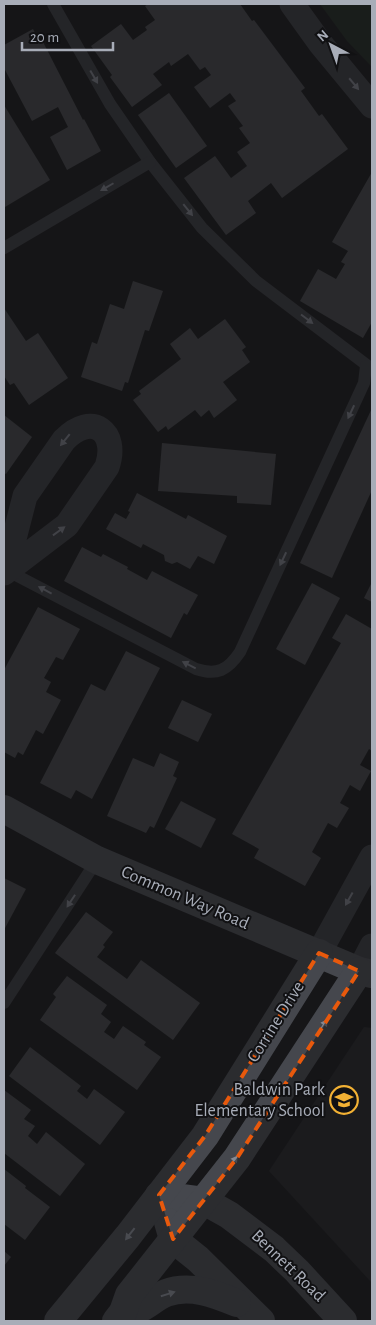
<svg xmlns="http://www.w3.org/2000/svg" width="376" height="1325" font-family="'Alegreya Sans',sans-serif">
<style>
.built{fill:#222225}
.green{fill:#1e261f}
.building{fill:#404145}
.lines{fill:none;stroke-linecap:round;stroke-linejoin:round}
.lane{stroke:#37383d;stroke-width:12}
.street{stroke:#37383d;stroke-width:25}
.secondary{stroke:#45474d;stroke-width:28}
.oneway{fill:#757881}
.oneway2{fill:#858993}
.marked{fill:none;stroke:#e8590c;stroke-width:4;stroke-dasharray:10 6;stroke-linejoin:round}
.labels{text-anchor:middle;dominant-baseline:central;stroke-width:4;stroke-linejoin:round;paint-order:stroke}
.street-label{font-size:18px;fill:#a8adb8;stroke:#111113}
.poi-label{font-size:18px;fill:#a8adb8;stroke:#111113;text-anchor:end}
</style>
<rect width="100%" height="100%" fill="#161618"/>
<polygon class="built" points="364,1027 372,1028 372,1283 269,1171"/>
<polygon class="green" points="320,4 372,4 372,67 347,41"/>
<g class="building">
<polygon points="148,4 240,4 252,21 254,20 305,88 301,91 319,116 322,114 348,149 282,198 271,183 248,201 256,213 226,235 184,178 215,156 231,178 247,166 237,152 250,143 239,128 243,126 228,106 236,101 230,93 210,108 194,87 211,75 205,67 200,70 188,54 171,66 169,62 153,74 162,85 132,107 110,77 112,75 91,46 121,24 133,40 147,30 145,27 155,20 145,6"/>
<polygon points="33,29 39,41 42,40 83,120 84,119 101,151 67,170 50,137 68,127 58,107 32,121 4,68 4,45"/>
<polygon points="169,93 207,146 176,168 138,115"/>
<polygon points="4,105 50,180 5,207 4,205"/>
<polygon points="372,172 372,322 363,338 300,301 318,269 336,279 345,264 341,262 348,251 332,242"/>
<polygon points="133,281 163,291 149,331 145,330 128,383 125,382 122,391 81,377 92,342 97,344 110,304 124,309"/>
<polygon points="4,308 26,341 38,333 68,378 29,405 14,383 10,385 4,376"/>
<polygon points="225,319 246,347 242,350 250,362 223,382 237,400 214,418 209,410 201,417 195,410 168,430 166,426 158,432 133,400 141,394 139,391 181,359 170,344 190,328 198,339"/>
<polygon points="372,408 372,490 332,578 300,563"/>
<polygon points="4,415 32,437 6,474 4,473"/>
<polygon points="162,443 276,454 271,505 237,503 237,496 158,491"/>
<polygon points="137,493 186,519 188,515 227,536 214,564 198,556 190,569 177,562 172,564 165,561 164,555 143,544 141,548 106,529 115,513 126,519 130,512 128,511"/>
<polygon points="82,547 101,557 103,554 128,567 127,569 147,580 152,571 198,595 187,615 184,613 171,638 64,581"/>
<polygon points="372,582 372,602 364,598"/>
<polygon points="312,583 340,598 305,665 276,649"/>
<polygon points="38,607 80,629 63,660 56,657 44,678 51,682 46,692 61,700 43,734 36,730 23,755 18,752 15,758 4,752 4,670"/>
<polygon points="346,614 372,629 372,751 369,749 360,765 371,771 360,791 350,785 340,803 349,808 337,828 328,823 312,852 321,858 305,886 254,858 259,849 232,834 341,643 332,638"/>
<polygon points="126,651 160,668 92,799 76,790 71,799 40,783 91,684 105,691"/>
<polygon points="182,700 212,714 198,742 168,728"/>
<polygon points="160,753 179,762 173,776 177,778 154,828 150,826 146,833 107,816 133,758 154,767"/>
<polygon points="181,801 216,819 201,848 165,829"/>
<polygon points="4,878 26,889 4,930"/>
<polygon points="86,912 113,932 103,945 105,947 97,957 127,979 141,960 200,1003 173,1040 55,953"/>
<polygon points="67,976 107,1005 101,1014 111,1022 104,1032 114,1039 123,1026 146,1042 144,1045 161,1057 137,1090 40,1020 56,997 53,994"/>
<polygon points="30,1047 81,1086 77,1091 87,1099 94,1089 125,1112 100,1145 9,1076"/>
<polygon points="4,1090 31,1110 24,1119 35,1126 28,1136 37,1144 46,1132 85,1164 60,1196 4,1153"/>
<polygon points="4,1169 26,1186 25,1188 50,1207 25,1240 4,1224"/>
<polygon points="4,1251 11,1257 4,1266"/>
</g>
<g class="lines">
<g class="lane">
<polyline points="53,4 110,104 150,162 202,228 256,281 372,369"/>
<polyline points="4,248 150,162"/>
<path d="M6,570L196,669C217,676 228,670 240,652L364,383L366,366"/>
<polyline points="4,1003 97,860"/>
</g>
<g class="street">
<polyline points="292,4 320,43 372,106"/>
<path d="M4,573L67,525L107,467C119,432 92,411 64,440L25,496L6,570"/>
<polyline points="319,953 372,857"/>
<polyline points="359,971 372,946"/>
</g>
<g class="secondary">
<polyline points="4,809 97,860 359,971 372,974"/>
<polyline points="159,1195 204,1201 229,1215 274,1249 297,1271 343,1321"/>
<polyline points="168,1222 173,1239 198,1259 261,1321"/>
<path d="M123,1312C128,1311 134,1311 139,1309C148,1305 156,1297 166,1293C190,1284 215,1294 237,1303"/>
<polyline points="58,1321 128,1236 205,1136 319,953"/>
<polyline points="116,1321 123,1312 129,1295 237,1158 359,971"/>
</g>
</g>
<defs><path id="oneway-solid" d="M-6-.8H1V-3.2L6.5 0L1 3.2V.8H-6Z" transform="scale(1.25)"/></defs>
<g class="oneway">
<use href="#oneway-solid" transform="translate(94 77) rotate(60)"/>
<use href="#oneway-solid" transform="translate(354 84) rotate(50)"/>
<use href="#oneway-solid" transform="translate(107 187) rotate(150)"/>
<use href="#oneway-solid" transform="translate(188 210) rotate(51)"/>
<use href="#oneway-solid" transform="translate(307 319) rotate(37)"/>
<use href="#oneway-solid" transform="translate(351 412) rotate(115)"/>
<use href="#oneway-solid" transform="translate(65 440) rotate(129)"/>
<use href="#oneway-solid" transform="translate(59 531) rotate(-36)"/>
<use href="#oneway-solid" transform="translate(283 559) rotate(115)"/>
<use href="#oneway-solid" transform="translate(45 590) rotate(-152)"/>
<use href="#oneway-solid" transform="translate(189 665) rotate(-153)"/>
<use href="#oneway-solid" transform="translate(349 899) rotate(119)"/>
<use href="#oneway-solid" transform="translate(71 901) rotate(123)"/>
</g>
<g class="oneway2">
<use href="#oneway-solid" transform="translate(323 1026) rotate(-57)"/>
<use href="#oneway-solid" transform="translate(233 1162) rotate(-54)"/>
<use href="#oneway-solid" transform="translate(130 1234) rotate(128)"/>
<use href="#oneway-solid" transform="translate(168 1294) rotate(-17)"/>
</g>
<path d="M0 0H376V1325H0ZM319,953L359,971L237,1158L173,1239L159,1195L205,1136Z" fill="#161618" fill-opacity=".55" fill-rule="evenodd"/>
<path class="marked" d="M319,953L359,971L237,1158L173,1239L159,1195L205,1136Z"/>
<defs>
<symbol id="school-ring" viewBox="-11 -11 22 22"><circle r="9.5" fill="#111113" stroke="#f2b134" stroke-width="1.5"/><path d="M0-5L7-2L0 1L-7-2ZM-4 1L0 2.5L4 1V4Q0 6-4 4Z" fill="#f2b134"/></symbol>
</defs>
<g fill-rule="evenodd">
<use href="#school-ring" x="328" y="1084" width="32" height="32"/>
</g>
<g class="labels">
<g class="street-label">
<text transform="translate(185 898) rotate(23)">Common Way Road</text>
<text transform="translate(276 1022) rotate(-58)">Corrine Drive</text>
<text transform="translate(288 1266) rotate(44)">Bennett Road</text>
</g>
<g class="poi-label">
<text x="325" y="1090">Baldwin Park<tspan x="325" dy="21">Elementary School</tspan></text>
</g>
</g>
<rect width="376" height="1325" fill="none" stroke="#a8adb8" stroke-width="10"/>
<g transform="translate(331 45) rotate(319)" stroke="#111113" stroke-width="4" paint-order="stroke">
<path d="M0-4L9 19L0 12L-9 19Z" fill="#a8adb8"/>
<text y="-8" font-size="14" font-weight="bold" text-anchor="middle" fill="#a8adb8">N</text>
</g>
<path d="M22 42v8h91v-8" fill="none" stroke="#a8adb8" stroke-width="2.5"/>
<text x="30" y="42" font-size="15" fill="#a8adb8" stroke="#111113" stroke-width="4" paint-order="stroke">20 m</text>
</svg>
